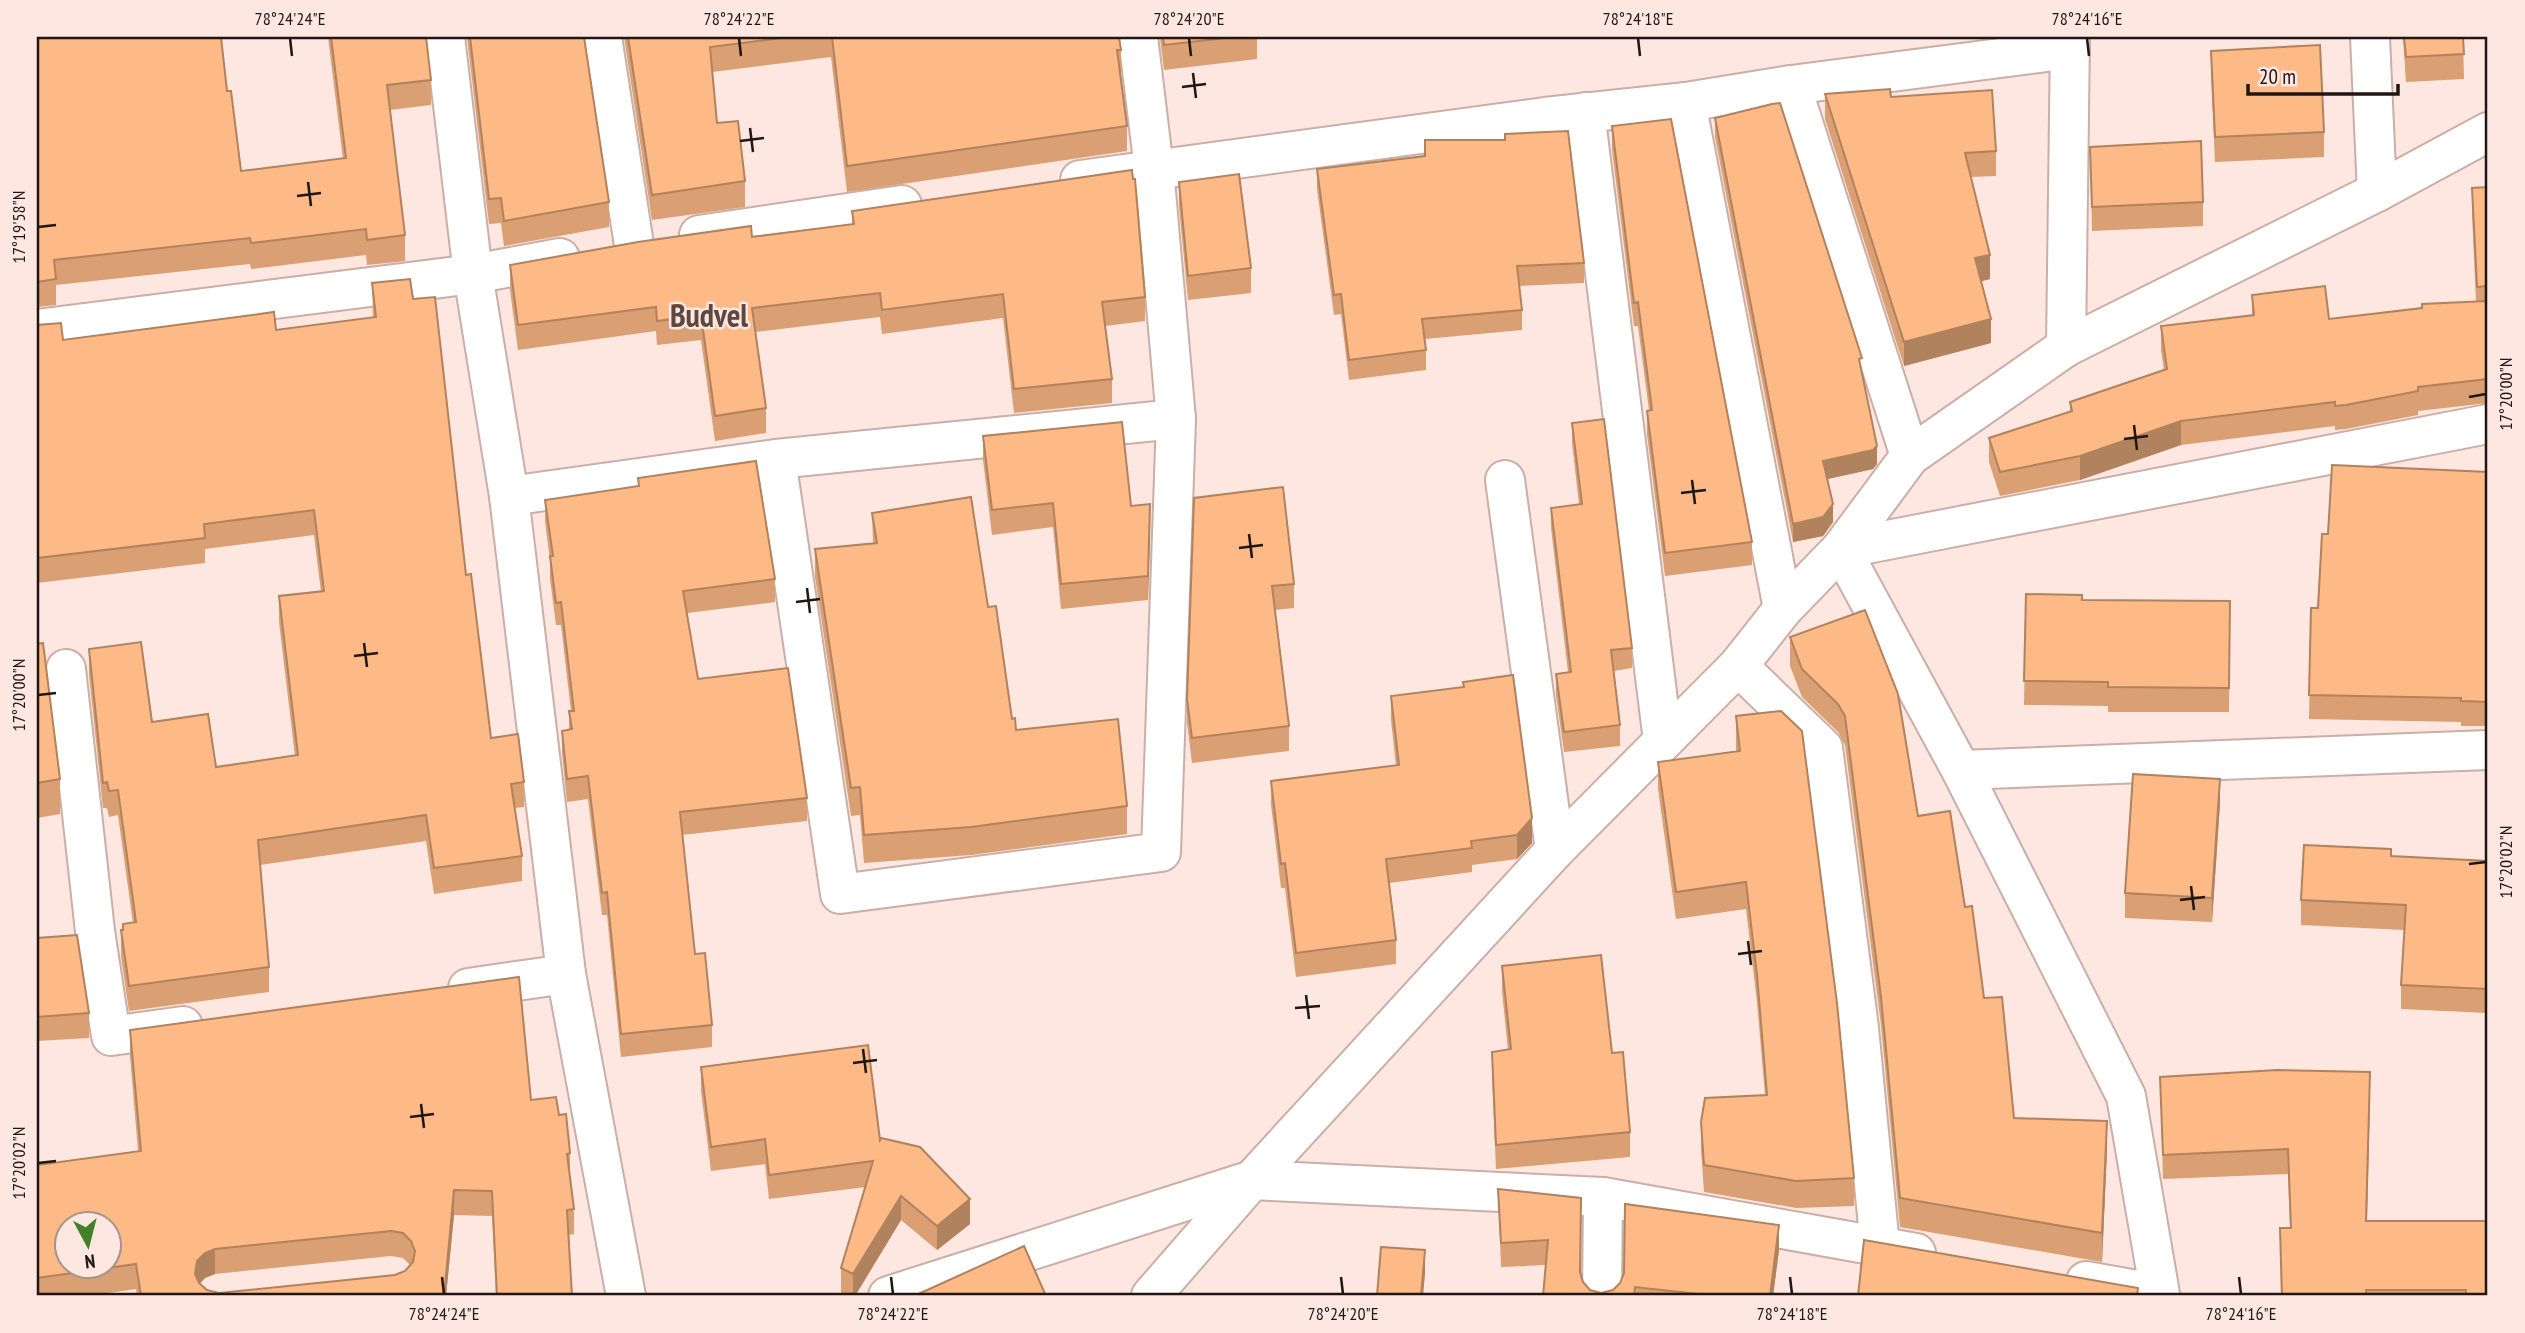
<svg xmlns="http://www.w3.org/2000/svg" width="2525" height="1333" font-family="'PT Sans Narrow',sans-serif">
<style>
.lines{fill:none;stroke-linecap:round;stroke-linejoin:round}
.street-casing{stroke:#caafa7;stroke-width:42}
.secondary-casing{stroke:#caafa7;stroke-width:42}
.street{stroke:#fff;stroke-width:38}
.secondary{stroke:#fff;stroke-width:38}
.wall{fill:#da9f73;fill-rule:evenodd}
.shaded-wall{fill:#b1825e}
.building{fill:#fdb986;stroke:#b1825e;stroke-width:2;fill-rule:evenodd}
.ticks{fill:none;stroke:#201613;stroke-width:2.5}
.labels{text-anchor:middle;dominant-baseline:central;stroke-width:5;stroke-linejoin:round;paint-order:stroke}
.district-label{font-size:32px;font-weight:bold;fill:#5e4740;stroke:#fde7e0}
.neatline{fill:none;stroke:#201613;stroke-width:2.5}
.ticks-label{font-size:18px;text-anchor:middle;fill:#201613}
</style>
<rect width="100%" height="100%" fill="#fde7e0"/>
<g class="lines">
<defs>
<g id="street">
<polyline points="445,37 473,274 509,496 566,974 626,1296"/>
<polyline points="602,37 634,245"/>
<polyline points="2370,37 2377,192"/>
<polyline points="1791,85 1910,456"/>
<polyline points="1686,102 1783,609"/>
<polyline points="1585,112 1663,741"/>
<polyline points="1080,180 1545,117 1686,102 1791,85 2070,49"/>
<polyline points="699,235 902,205"/>
<polyline points="37,329 473,274 560,258"/>
<polyline points="2066,347 2070,37"/>
<polyline points="776,459 840,894 1161,852 1176,419 1154,169 1138,37"/>
<polyline points="1505,480 1555,850"/>
<polyline points="509,496 776,459 1176,419"/>
<polyline points="1738,666 1823,748 1859,1028 1880,1247"/>
<polyline points="66,669 95,931 111,1036 183,1026"/>
<polyline points="1961,770 2488,750"/>
<polyline points="468,988 566,974"/>
<polyline points="2086,1281 2160,1294 2126,1096 1961,770 1841,549 2488,424"/>
<polyline points="1151,1296 1252,1180 1603,1197 1916,1253"/>
<polyline points="1602,1296 1603,1197"/>
</g>
<polyline id="secondary" points="888,1296 1252,1180 1555,850 1738,666 1783,609 1841,549 1910,456 2066,347 2377,192 2488,132"/>
</defs>
<use href="#street" class="street-casing"/>
<use href="#secondary" class="secondary-casing"/>
<use href="#street" class="street"/>
<use href="#secondary" class="secondary"/>
</g>
<g class="wall">
<polygon points="37,37 227,91 241,171 343,159 328,37 426,37 431,80 431,105 390,110 405,235 405,261 367,265 366,255 251,269 250,264 56,285 56,305 37,307"/>
<polygon points="467,37 584,37 609,202 609,227 504,246 501,223 489,224"/>
<polygon points="624,37 1119,37 1121,50 1121,75 1127,126 1127,151 847,192 831,57 712,72 717,123 745,181 745,207 652,220"/>
<polygon points="1160,37 1257,37 1257,59 1164,70"/>
<polygon points="2403,37 2463,37 2464,79 2406,82"/>
<polygon points="2211,51 2324,132 2324,157 2215,162 2211,75"/>
<polygon points="1825,94 1891,97 1996,151 1996,176 1971,177 1990,279 1981,281 1991,343 1904,366 1825,119"/>
<polygon points="1715,118 1862,371 1877,464 1873,469 1828,479 1833,522 1823,536 1793,542 1715,137"/>
<polygon points="1612,126 1752,542 1752,565 1665,576 1647,434 1647,411 1649,410 1638,326 1634,326 1612,150"/>
<polygon points="2090,147 2203,202 2203,226 2092,231"/>
<polygon points="1317,169 1584,263 1584,283 1519,286 1522,310 1522,330 1425,339 1426,350 1426,370 1349,380 1341,314 1334,315 1317,189"/>
<polygon points="1179,182 1251,268 1251,293 1188,300 1179,206"/>
<polygon points="2488,187 2488,403 2418,411 2418,415 2346,429 2335,430 2335,426 2181,445 2080,480 2000,496 1989,462 1989,438 2070,412 2070,402 2164,370 2161,351 2161,326 2252,315 2252,295 2329,319 2476,301 2472,212 2472,188"/>
<polygon points="852,211 1145,297 1145,321 1105,326 1112,379 1112,403 1014,413 1003,318 882,334 880,317 755,332 766,408 766,433 715,441 701,340 657,345 656,331 518,350 510,290 510,265 852,224"/>
<polygon points="372,283 413,299 466,575 491,738 524,782 524,807 515,808 522,856 522,881 434,894 426,841 260,865 269,967 269,992 129,1011 121,956 121,930 123,930 123,924 133,923 118,815 109,817 107,808 103,808 89,674 89,649 152,722 216,767 295,756 279,622 279,596 321,592 314,535 205,549 205,563 37,583 37,325 63,340 276,330 373,318"/>
<polygon points="1572,423 1632,648 1632,668 1614,671 1620,725 1620,746 1564,752 1556,695 1556,674 1568,672 1551,528 1551,508 1579,504 1572,443"/>
<polygon points="983,436 1131,506 1150,528 1148,600 1061,609 1053,527 992,535 983,460"/>
<polygon points="2488,472 2488,726 2461,726 2461,722 2309,719 2311,608 2318,608 2328,534"/>
<polygon points="638,478 775,579 775,602 687,613 698,679 807,798 807,821 682,835 695,954 712,1025 712,1047 621,1057 607,915 602,915 588,799 567,802 562,753 562,731 569,730 569,711 571,711 561,625 556,625 550,579 550,560 545,522 545,500 638,487"/>
<polygon points="1194,498 1294,584 1294,608 1275,610 1289,726 1289,751 1192,763 1187,723 1187,699"/>
<polygon points="872,513 988,607 1012,719 1016,730 1127,806 1127,834 971,855 864,863 860,815 851,816 815,577 815,549 873,543"/>
<polygon points="2026,594 2082,600 2230,601 2229,712 2108,712 2108,706 2024,705"/>
<polygon points="1790,637 1918,816 1965,907 1984,998 2014,1118 2107,1150 2102,1262 1900,1227 1881,1025 1845,745 1838,732 1802,697 1790,666"/>
<polygon points="37,644 60,779 60,814 37,818"/>
<polygon points="1463,682 1532,843 1517,859 1472,865 1472,872 1389,883 1396,940 1396,964 1296,977 1285,888 1281,888 1271,805 1271,781 1396,766 1391,720 1391,696 1463,687"/>
<polygon points="1736,716 1854,1178 1854,1206 1796,1208 1704,1192 1701,1149 1701,1122 1765,1095 1757,1002 1746,909 1676,919 1658,789 1658,762 1736,751"/>
<polygon points="2220,803 2212,922 2125,918 2125,893"/>
<polygon points="2391,856 2488,861 2488,1013 2401,1009 2401,985 2404,930 2301,925 2301,900"/>
<polygon points="37,938 89,1013 89,1038 37,1041"/>
<polygon points="1502,966 1612,1053 1630,1132 1630,1157 1496,1169 1492,1076 1492,1052 1508,1050 1502,991"/>
<path d="M130,1030L531,1100L559,1115L570,1153V1178L574,1209V1234L569,1235L572,1296H496L492,1216L454,1215L446,1296H137L136,1289L87,1296H37V1165L138,1151L130,1056ZM391,1256L403,1258L410,1265L405,1271L395,1275L219,1293L207,1290L200,1284L205,1278L215,1274Z"/>
<polygon points="701,1067 880,1140 970,1224 937,1250 901,1220 855,1296 849,1296 841,1293 841,1268 866,1187 769,1199 765,1164 711,1171 701,1091"/>
<polygon points="2160,1077 2370,1096 2367,1221 2488,1296 2281,1296 2280,1228 2290,1228 2288,1174 2163,1179"/>
<polygon points="1498,1189 1580,1273 1583,1282 1590,1290 1601,1293 1779,1250 1773,1296 1543,1296 1546,1265 1501,1267"/>
</g>
<g class="shaded-wall">
<polygon points="1990,255 1990,279 1975,283 1975,258"/>
<polygon points="1991,319 1991,343 1904,366 1904,342"/>
<polygon points="2181,421 2181,445 2080,480 2080,456"/>
<polygon points="1877,446 1877,464 1873,469 1823,480 1823,461"/>
<polygon points="1150,504 1150,528 1148,600 1148,576"/>
<polygon points="1833,504 1833,522 1823,536 1793,542 1793,524"/>
<polygon points="2220,779 2220,803 2212,922 2212,898"/>
<polygon points="1532,818 1532,843 1517,859 1517,835"/>
<polygon points="2370,1072 2370,1096 2366,1245 2366,1221"/>
<polygon points="2107,1121 2107,1150 2102,1262 2102,1233"/>
<polygon points="454,1190 454,1215 446,1296 444,1296"/>
<polygon points="901,1196 901,1220 855,1296 853,1296 853,1274"/>
<polygon points="970,1199 970,1224 937,1250 937,1226"/>
<polygon points="1779,1225 1779,1250 1773,1296 1770,1296"/>
<polygon points="215,1249 215,1274 205,1278 197,1286 195,1274 197,1261 205,1253"/>
<polygon points="1425,1250 1425,1274 1423,1296 1421,1296"/>
</g>
<g class="building">
<polygon points="37,37 221,37 227,91 231,91 241,171 346,158 331,37 426,37 431,80 387,85 405,235 367,240 366,229 251,243 250,238 54,260 56,279 37,282"/>
<polygon points="470,37 584,37 609,202 504,221 501,198 489,199"/>
<polygon points="628,37 789,37 710,47 717,123 738,121 745,181 652,195"/>
<polygon points="832,37 1119,37 1121,50 1117,50 1127,126 847,166"/>
<polygon points="1163,37 1234,37 1164,45"/>
<polygon points="2404,37 2463,37 2464,54 2406,57"/>
<polygon points="2320,45 2324,132 2215,137 2211,51"/>
<polygon points="1890,89 1891,97 1992,90 1996,151 1965,153 1990,255 1975,258 1991,319 1904,342 1825,94"/>
<polygon points="1780,103 1862,358 1859,359 1877,446 1873,450 1823,461 1833,504 1823,517 1793,524 1715,118 1772,104"/>
<polygon points="1671,119 1752,542 1665,553 1647,411 1652,410 1638,302 1634,303 1612,126"/>
<polygon points="1568,131 1584,263 1517,266 1522,310 1422,319 1426,350 1349,360 1341,294 1334,295 1317,169 1425,156 1425,140 1505,140 1505,134"/>
<polygon points="2201,141 2203,202 2092,207 2090,147"/>
<polygon points="1132,170 1133,179 1135,179 1145,297 1102,302 1112,379 1014,389 1003,294 882,310 880,293 752,308 766,408 715,416 701,315 657,321 656,307 518,325 510,265 638,242 751,226 752,237 854,224 852,211"/>
<polygon points="1239,174 1251,268 1188,276 1179,182"/>
<polygon points="2488,187 2488,286 2477,287 2472,188"/>
<polygon points="410,279 413,299 435,297 466,575 471,574 491,738 518,734 524,782 511,784 522,856 434,868 426,815 258,840 269,967 129,986 121,930 123,930 123,924 136,922 118,790 109,791 107,782 103,783 89,649 141,642 152,722 208,714 216,767 298,755 279,596 324,591 314,510 204,524 205,538 37,558 37,325 61,323 63,340 274,312 276,330 376,317 372,283"/>
<polygon points="2325,286 2329,319 2422,308 2422,304 2487,301 2488,379 2418,387 2418,391 2346,405 2335,406 2335,402 2181,421 2080,456 2000,472 1989,438 2072,411 2070,402 2167,369 2161,326 2254,315 2252,295"/>
<polygon points="1604,419 1632,648 1611,650 1620,725 1564,732 1556,674 1571,672 1551,508 1582,504 1572,423"/>
<polygon points="1122,422 1131,506 1150,504 1148,576 1061,584 1053,503 992,510 983,436"/>
<polygon points="756,461 775,579 683,591 698,679 788,668 807,798 680,812 695,954 705,953 712,1025 621,1034 607,892 602,893 588,776 567,779 562,731 572,729 569,711 574,711 561,602 556,603 550,556 553,556 545,500 639,486 638,478"/>
<polygon points="2332,465 2488,472 2488,702 2461,701 2461,698 2309,695 2311,608 2318,608 2322,534 2328,534"/>
<polygon points="1283,487 1294,584 1272,586 1289,726 1192,738 1187,699 1194,498"/>
<polygon points="971,497 988,607 996,606 1012,719 1015,718 1016,730 1118,719 1127,806 971,827 864,835 860,787 851,788 815,549 877,543 872,513"/>
<polygon points="2026,594 2082,595 2082,600 2230,601 2229,688 2108,687 2108,682 2024,681"/>
<polygon points="1865,610 1898,694 1918,816 1950,811 1965,907 1972,906 1984,998 2002,997 2014,1118 2107,1121 2102,1233 1900,1198 1881,997 1845,716 1838,704 1802,669 1790,637"/>
<polygon points="43,643 60,779 37,783 37,644"/>
<polygon points="1513,675 1532,818 1517,835 1471,841 1472,848 1386,859 1396,940 1296,953 1285,863 1281,864 1271,781 1399,765 1391,696 1464,687 1463,682"/>
<polygon points="1781,711 1802,731 1837,1003 1854,1178 1796,1181 1704,1165 1701,1122 1705,1098 1767,1095 1757,975 1746,882 1676,892 1658,762 1740,751 1736,716"/>
<polygon points="2133,774 2220,779 2212,898 2125,893"/>
<polygon points="2304,845 2391,849 2391,856 2488,861 2488,989 2401,985 2406,905 2301,900"/>
<polygon points="77,935 89,1013 37,1017 37,938"/>
<polygon points="1601,955 1612,1053 1623,1052 1630,1132 1496,1145 1492,1052 1511,1049 1502,966"/>
<path d="M519,977L531,1100L556,1097L559,1115L566,1114L570,1153L567,1154L574,1209L567,1210L572,1296H497L492,1191L454,1190L444,1296H141L136,1264L37,1278V1165L141,1151L130,1030ZM66,1224H108V1266H66ZM391,1231L403,1233L411,1241L415,1251L413,1262L405,1271L395,1275L219,1293L207,1290L199,1283L195,1274L197,1261L205,1253L215,1249Z"/>
<polygon points="868,1045 880,1140 881,1138 920,1147 970,1199 937,1226 901,1196 853,1274 841,1268 873,1161 769,1175 765,1139 711,1147 701,1067"/>
<polygon points="2277,1070 2370,1072 2366,1221 2488,1221 2488,1296 2466,1296 2466,1290 2366,1290 2366,1296 2282,1296 2280,1228 2291,1228 2288,1149 2163,1155 2160,1077"/>
<polygon points="1498,1189 1581,1198 1580,1272 1583,1282 1590,1290 1601,1293 1613,1290 1620,1283 1624,1273 1625,1204 1779,1225 1770,1296 1717,1296 1635,1287 1634,1296 1543,1296 1548,1240 1501,1243"/>
<polygon points="1864,1240 2138,1288 2137,1296 1858,1296"/>
<polygon points="1024,1246 1046,1296 914,1296"/>
<polygon points="1381,1247 1425,1250 1421,1296 1377,1296"/>
</g>
<path class="ticks" d="M290,38L292,56M739,38L741,56M1189,38L1191,56M1638,38L1640,56M2087,38L2089,56M1193,73L1196,98M1182,87L1206,84M750,128L753,152M740,141L764,138M308,182L311,206M297,196L321,193M38,227L56,225M2469,397L2486,394M2134,425L2137,450M2124,439L2148,436M1692,480L1695,504M1681,493L1706,490M1249,534L1252,558M1239,548L1263,545M807,588L810,613M796,602L820,599M364,643L367,667M354,656L378,653M38,695L56,693M2469,864L2486,862M2191,886L2194,910M2180,900L2205,897M1748,941L1751,965M1738,954L1762,951M1306,995L1309,1019M1295,1008L1320,1006M863,1049L866,1073M853,1063L877,1060M421,1104L424,1128M410,1117L434,1114M38,1163L56,1161M442,1277L444,1294M891,1277L893,1294M1341,1277L1343,1294M1790,1277L1792,1294M2239,1277L2241,1294"/>
<g class="labels">
<g class="district-label">
<text x="709" y="315">Budvel</text>
</g>
</g>
<rect width="2525" height="1333" fill="none" stroke="#fde7e0" stroke-width="77"/>
<g transform="translate(88 1245) rotate(173)"><circle r="33" fill="#fde7e0" stroke="#a5938e" stroke-width="2"/>
<path d="M0-5L12 26L0 18L-12 26Z" fill="#408225"/>
<text y="-10" font-size="19" font-weight="bold" text-anchor="middle" fill="#201613">N</text>
</g>
<path d="M2248 84v10h150v-10" fill="none" stroke="#201613" stroke-width="3.5"/>
<text x="2259" y="84" font-size="21" fill="#201613" stroke="#fde7e0" stroke-width="5" paint-order="stroke">20 m</text>
<rect x="38" y="38" width="2448" height="1256" class="neatline"/>
<g class="ticks-label">
<text x="290" y="25">78°24'24"E</text>
<text x="739" y="25">78°24'22"E</text>
<text x="1189" y="25">78°24'20"E</text>
<text x="1638" y="25">78°24'18"E</text>
<text x="2087" y="25">78°24'16"E</text>
<text transform="translate(19 227) rotate(-90)" y="6">17°19'58"N</text>
<text transform="translate(2506 394) rotate(-90)" y="6">17°20'00"N</text>
<text transform="translate(19 695) rotate(-90)" y="6">17°20'00"N</text>
<text transform="translate(2506 862) rotate(-90)" y="6">17°20'02"N</text>
<text transform="translate(19 1163) rotate(-90)" y="6">17°20'02"N</text>
<text x="444" y="1320">78°24'24"E</text>
<text x="893" y="1320">78°24'22"E</text>
<text x="1343" y="1320">78°24'20"E</text>
<text x="1792" y="1320">78°24'18"E</text>
<text x="2241" y="1320">78°24'16"E</text>
</g>
</svg>
